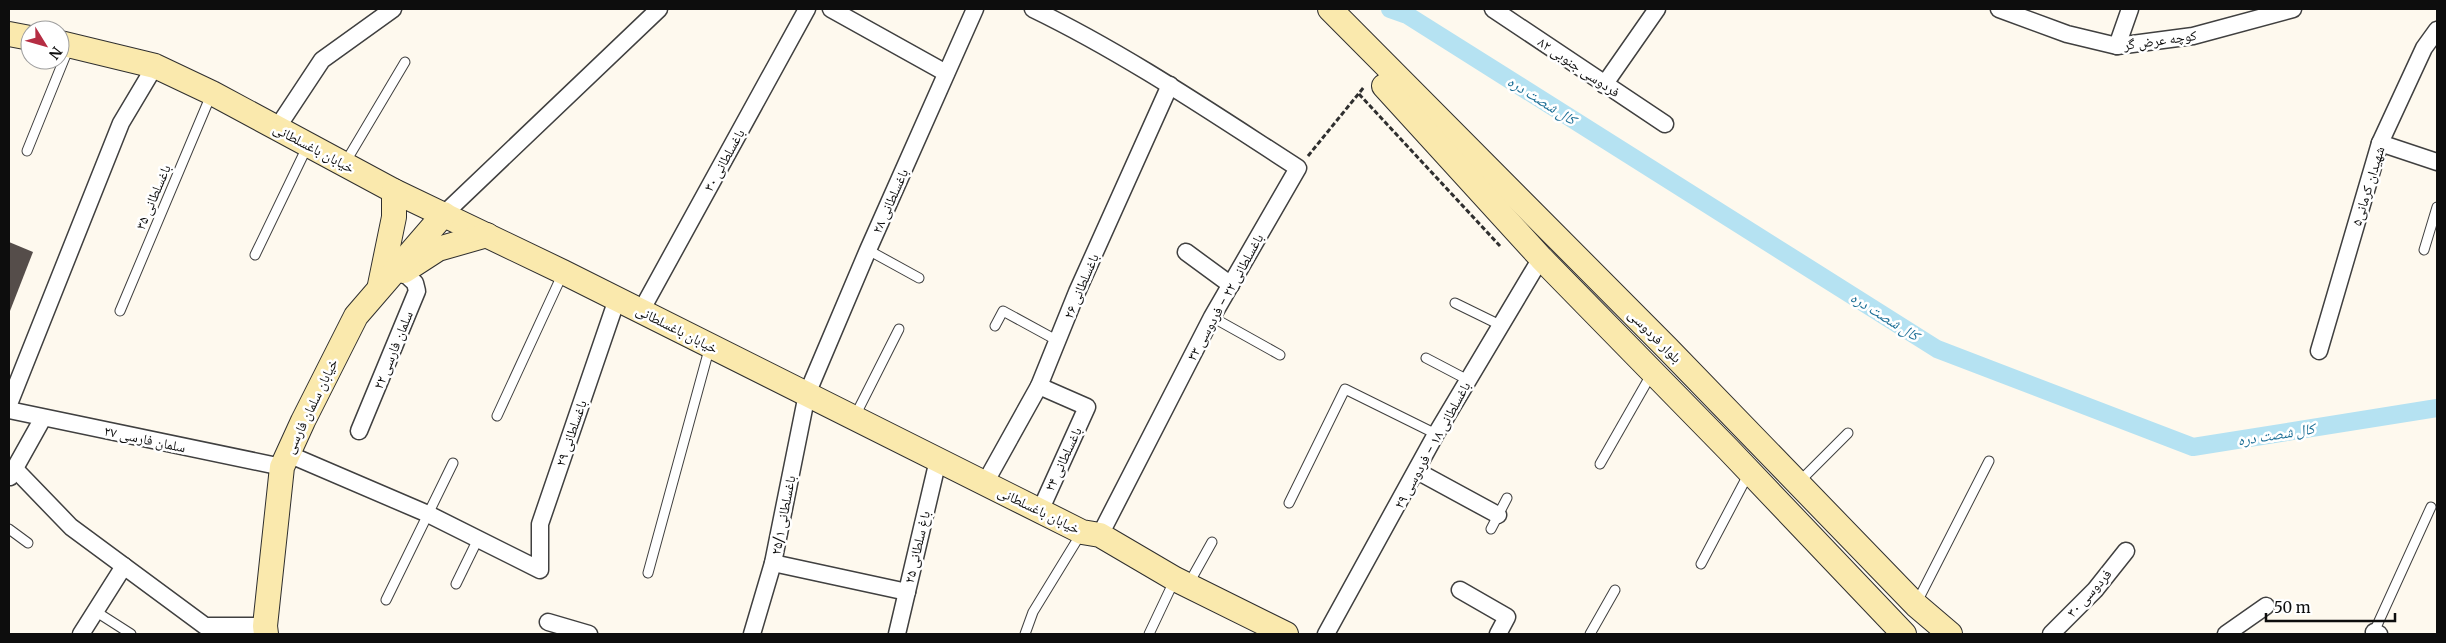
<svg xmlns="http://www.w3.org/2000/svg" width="2446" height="643" font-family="Merriweather,'Noto Naskh Arabic',serif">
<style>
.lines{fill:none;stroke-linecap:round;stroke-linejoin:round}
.canal{stroke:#b5e2f2;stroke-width:18}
.building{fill:#554d4a}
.lane-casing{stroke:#404040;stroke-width:11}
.street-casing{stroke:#404040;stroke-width:19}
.secondary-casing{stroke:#2f2f2f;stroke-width:26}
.path{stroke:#2f2f2f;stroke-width:3;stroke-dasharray:5 2.5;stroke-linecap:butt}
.lane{stroke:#fff;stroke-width:9}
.street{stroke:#fff;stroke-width:16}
.secondary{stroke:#fae9ad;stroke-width:24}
.labels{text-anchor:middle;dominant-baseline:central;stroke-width:5;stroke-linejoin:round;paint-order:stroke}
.street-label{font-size:14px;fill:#0d0d0d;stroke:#fff}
.water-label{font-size:15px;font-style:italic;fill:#1e7097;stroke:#fff}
</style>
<rect width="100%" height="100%" fill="#fef9ee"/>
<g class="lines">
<polyline class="canal" points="1390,9 1407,15 1937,349 2193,447 2437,408"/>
</g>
<polygon class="building" points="9,242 33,252 10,311 9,311"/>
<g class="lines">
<defs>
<g id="lane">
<polyline points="27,151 69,47"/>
<polyline points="345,163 405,62"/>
<polyline points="868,250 919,278"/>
<polyline points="2424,250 2437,207"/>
<polyline points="255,255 308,145"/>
<polyline points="1455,303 1500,325"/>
<polyline points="120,311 211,95"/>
<polyline points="1212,317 1280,355"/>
<polyline points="995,326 1003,311 1058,341"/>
<polyline points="1426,358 1468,380"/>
<polyline points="497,416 563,273"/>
<polyline points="854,418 899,329"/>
<polyline points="1600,464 1652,373"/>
<polyline points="1799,482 1848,433"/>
<polyline points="1289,503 1345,389 1436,434"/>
<polyline points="9,529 28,543"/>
<polyline points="1491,529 1507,498"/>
<polyline points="1701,564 1749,473"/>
<polyline points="648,573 710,346"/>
<polyline points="456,584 478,539"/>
<polyline points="1188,585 1212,542"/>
<polyline points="386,600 453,463"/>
<polyline points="1916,604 1989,461"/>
<polyline points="95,611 131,634"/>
<polyline points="2374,632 2431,507"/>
<polyline points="1025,634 1033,612 1082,532"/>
<polyline points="1149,634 1175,579"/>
<polyline points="1590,634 1615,590"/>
</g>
<g id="street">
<polyline points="831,9 946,73"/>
<path d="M1033,9C1126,54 1211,112 1298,168L1212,317L1100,535"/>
<polyline points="1493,9 1665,124"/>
<polyline points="1999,9 2067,34 2117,46 2193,36 2293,9"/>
<polyline points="2117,46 2130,9"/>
<polyline points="1604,85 1657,9"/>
<polyline points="277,128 322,60 393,9"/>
<polyline points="2380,143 2437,162"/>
<polyline points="444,214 659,9"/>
<polyline points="1186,252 1231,285"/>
<polyline points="641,311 807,9"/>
<polyline points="2319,351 2380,143 2424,48 2437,30"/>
<polyline points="1039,386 1087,407 1040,511"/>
<polyline points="9,404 121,123 155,66"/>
<polyline points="9,410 282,467"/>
<polyline points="359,431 417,291 415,283 403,272"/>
<polyline points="288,454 428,514 540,570 540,524 617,299"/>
<polyline points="15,469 71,527 205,626 265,626"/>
<polyline points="1417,471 1498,515"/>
<polyline points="10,477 43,418"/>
<polyline points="985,483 1039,386 1077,292 1170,85"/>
<polyline points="773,563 907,592"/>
<polyline points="1460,590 1507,617 1498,634"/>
<polyline points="548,622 589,634"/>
<polyline points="2374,632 2379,634"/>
<polyline points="81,634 124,566"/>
<polyline points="752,634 773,563 807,394 868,250 975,9"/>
<polyline points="897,634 938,460"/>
<polyline points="1326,634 1436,434 1541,258"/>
<polyline points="2051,634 2095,590 2126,551"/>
<polyline points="2226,634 2266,606"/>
</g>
<g id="secondary">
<polyline points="1330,9 1668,349 1916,605 1950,634"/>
<polyline points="9,34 30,38"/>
<polyline points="60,43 155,66 212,93 394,191 563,272 1082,532 1100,535 1175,579 1286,634"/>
<polyline points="1384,86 1541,258 1728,449 1904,634"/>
<polyline points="404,271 438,249 487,235"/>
<polyline points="380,285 394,217 394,191"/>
<polyline points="266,634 265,626 282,467 303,421 356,316 444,214"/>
</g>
</defs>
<use href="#lane" class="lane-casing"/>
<use href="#street" class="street-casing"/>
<use href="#secondary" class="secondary-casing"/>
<g class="path">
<polyline points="1359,94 1500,246"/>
<polyline points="1308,156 1364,87"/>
</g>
<use href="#lane" class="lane"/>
<use href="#street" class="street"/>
<use href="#secondary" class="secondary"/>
</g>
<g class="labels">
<g class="street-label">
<text transform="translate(2160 40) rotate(-8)">کوچه عرض گر</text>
<text transform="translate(1579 67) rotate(34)">فردوسی جنوبی ۸۲</text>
<text transform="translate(314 148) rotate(28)">خیابان باغسلطانی</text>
<text transform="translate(724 160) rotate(-61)">باغسلطانی ۳۰</text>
<text transform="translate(2368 186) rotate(-73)">شهیدان کرمانی۵</text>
<text transform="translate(153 197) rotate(-67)">باغسلطانی ۳۵</text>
<text transform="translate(890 201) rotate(-66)">باغسلطانی ۲۸</text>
<text transform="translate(1081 286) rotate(-67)">باغسلطانی ۲۶</text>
<text transform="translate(1225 297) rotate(-61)">باغسلطانی ۲۲ - فردوسی ۳۳</text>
<text transform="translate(677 329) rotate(27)">خیابان باغسلطانی</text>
<text transform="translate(1655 336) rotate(45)">بلوار فردوسی</text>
<text transform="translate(393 350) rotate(-68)">سلمان فارسی ۲۲</text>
<text transform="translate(311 406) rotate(-64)">خیابان سلمان فارسی</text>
<text transform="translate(571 433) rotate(-71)">باغسلطانی ۲۹</text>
<text transform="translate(145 439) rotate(12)">سلمان فارسی ۲۷</text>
<text transform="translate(1432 445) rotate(-61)">باغسلطانی ۱۸ - فردوسی ۲۹</text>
<text transform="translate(1063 459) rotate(-65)">باغسلطانی ۲۴</text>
<text transform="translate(1039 510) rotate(26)">خیابان باغسلطانی</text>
<text transform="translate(783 515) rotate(-79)">باغسلطانی ۲۵/۱</text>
<text transform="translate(917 547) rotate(-77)">باغ سلطانی ۲۵</text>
<text transform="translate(2089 593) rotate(-48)">فردوسی ۳۰</text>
</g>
<g class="water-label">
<text transform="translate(1542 100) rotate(32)">کال شصت دره</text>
<text transform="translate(1885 316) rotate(32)">کال شصت دره</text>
<text transform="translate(2276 434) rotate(-9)">کال شصت دره</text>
</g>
</g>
<rect width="2446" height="643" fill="none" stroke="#0d0d0d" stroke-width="20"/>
<g transform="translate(45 45) rotate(127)"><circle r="24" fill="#ffffff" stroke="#9e9e9e"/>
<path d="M0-4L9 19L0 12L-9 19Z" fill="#b52d43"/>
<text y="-8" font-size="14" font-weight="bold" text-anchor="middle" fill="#0d0d0d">N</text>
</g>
<path d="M2266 613v8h129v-8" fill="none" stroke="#0d0d0d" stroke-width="2.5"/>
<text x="2274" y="613" font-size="15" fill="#0d0d0d" stroke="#ffffff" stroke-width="4" paint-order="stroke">50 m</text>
</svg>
